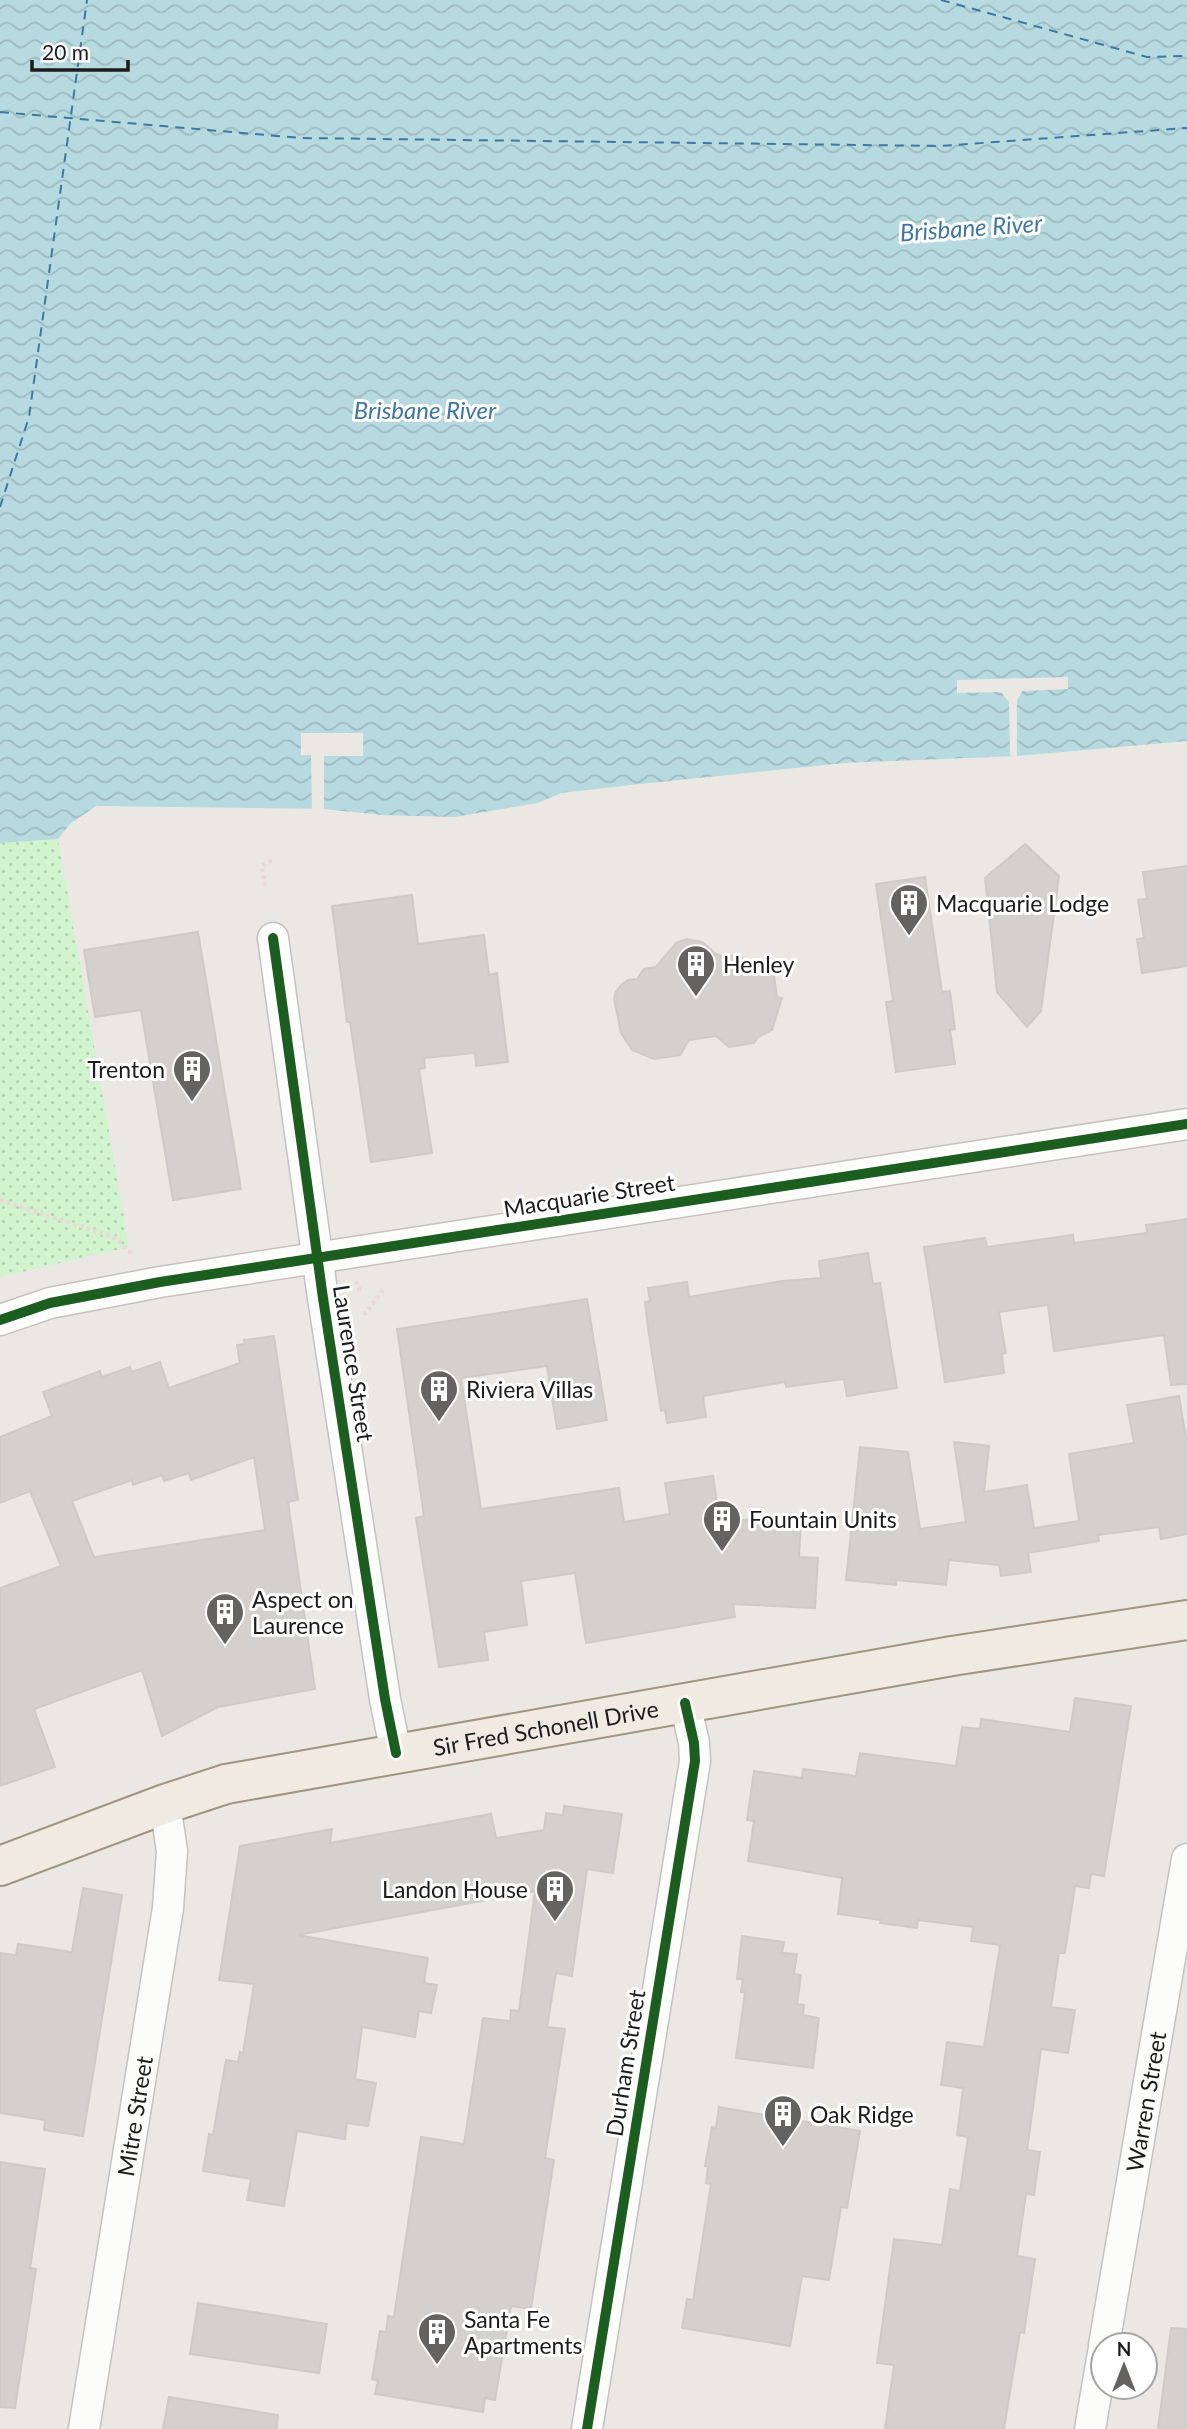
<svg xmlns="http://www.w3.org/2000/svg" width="1187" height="2429" font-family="Lato,sans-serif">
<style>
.park{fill:url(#park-dots)}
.water{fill:url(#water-waves)}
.pier{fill:#ebe8e4}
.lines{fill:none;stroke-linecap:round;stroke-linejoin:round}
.ferry{stroke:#4077a0;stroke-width:2;stroke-dasharray:9 7;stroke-linecap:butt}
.building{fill:#d3d0cd;stroke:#cecac6;stroke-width:2;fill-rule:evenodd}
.street-casing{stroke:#c3c2c0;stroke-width:33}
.primary-casing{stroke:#a19481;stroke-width:42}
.path{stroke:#ebd8d6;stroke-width:4.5;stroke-dasharray:3.5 3.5;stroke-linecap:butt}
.street{stroke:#fcfcfb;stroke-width:30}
.primary{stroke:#f0eae3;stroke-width:38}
.cycleway-casing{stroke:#fff;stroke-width:15}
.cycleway{stroke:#1b5e20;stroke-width:10}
.labels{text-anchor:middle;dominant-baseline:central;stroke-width:6;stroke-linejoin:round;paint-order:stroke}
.poi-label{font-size:23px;fill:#1c1c1c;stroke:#fff;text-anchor:start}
.street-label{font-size:23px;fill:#1c1c1c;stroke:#fff}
.water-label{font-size:24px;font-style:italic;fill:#4077a0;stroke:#fff}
</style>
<defs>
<pattern id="park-dots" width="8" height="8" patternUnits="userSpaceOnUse" patternTransform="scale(1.75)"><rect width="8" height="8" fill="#d1f3ce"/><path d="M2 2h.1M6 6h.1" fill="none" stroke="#b3d0b0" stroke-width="1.8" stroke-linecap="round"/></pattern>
<pattern id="water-waves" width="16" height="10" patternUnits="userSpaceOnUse" patternTransform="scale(1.75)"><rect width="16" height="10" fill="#b6dae0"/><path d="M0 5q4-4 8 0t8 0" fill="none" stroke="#9cbac0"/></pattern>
</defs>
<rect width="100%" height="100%" fill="#ebe8e4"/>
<polygon class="park" points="58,839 129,1247 0,1277 0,843"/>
<polygon class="water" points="0,0 1187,0 1187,741 1017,756 844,763 631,785 561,793 538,803 454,817 382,815 324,809 96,806 71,823 58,839 0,843"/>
<g class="pier">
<polygon points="1068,677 1068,689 1022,691 1017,701 1017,756 1010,756 1009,702 1001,692 957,693 957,680"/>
<polygon points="301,733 363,733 363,756 324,756 324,809 312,809 311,755 301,755"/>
</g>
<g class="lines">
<g class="ferry">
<polyline points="941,0 1147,57 1187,56"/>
<polyline points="0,112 301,138 941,146 1187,128"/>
<polyline points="0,507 29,417 87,0"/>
</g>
</g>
<g class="building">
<polygon points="1025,844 1059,876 1041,1011 1027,1027 997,992 985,878"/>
<polygon points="1187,866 1187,966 1142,973 1137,939 1144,938 1138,900 1147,899 1143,872"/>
<polygon points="925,877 942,992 950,991 955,1029 950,1030 955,1064 896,1072 886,1002 893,1001 876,884"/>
<polygon points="412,895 418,944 484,935 489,975 497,973 508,1062 476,1066 475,1053 424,1058 425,1068 419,1069 432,1153 371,1162 350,1022 347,1022 332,906"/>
<polygon points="198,932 241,1189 173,1200 141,1010 95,1017 84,950"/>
<polygon points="686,939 702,942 716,954 725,957 739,955 746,962 755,961 764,963 770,969 774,975 777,997 782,998 772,1030 758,1037 754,1043 729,1047 716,1036 689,1040 680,1055 654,1059 632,1050 621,1033 614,999 616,992 621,985 628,980 637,979 644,969 656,967 676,943"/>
<polygon points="1187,1219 1187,1384 1171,1385 1164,1335 1054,1351 1048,1305 999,1312 1006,1353 1002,1354 1004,1373 945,1382 924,1247 985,1238 987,1247 1073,1235 1074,1243 1147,1233 1146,1225"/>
<polygon points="868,1253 873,1284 880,1283 897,1388 847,1396 844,1379 786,1387 785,1382 703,1396 706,1417 667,1423 665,1410 661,1411 648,1328 645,1302 650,1301 648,1288 687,1282 689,1297 782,1281 821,1278 819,1261"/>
<polygon points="587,1299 607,1420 557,1429 547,1366 461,1378 481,1509 619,1488 624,1522 670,1514 665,1483 713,1476 720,1524 750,1519 801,1521 799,1557 818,1558 815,1608 733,1604 735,1617 586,1643 575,1573 521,1581 527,1625 484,1632 488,1660 439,1667 416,1518 424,1516 397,1329"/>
<path d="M274,1336L298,1500L288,1502L315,1689L218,1707L162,1736L142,1670L34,1709L55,1767L0,1786V1588L61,1566L30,1491L0,1503V1437L52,1416L43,1392L100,1371L102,1377L130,1367L132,1372L160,1362L169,1388L240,1363L237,1345L245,1344L244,1340ZM254,1457L265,1530L94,1557L72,1501L132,1480L133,1485L162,1475L164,1481L189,1473L191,1480Z"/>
<polygon points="1179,1396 1187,1444 1187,1534 1161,1539 1159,1527 1098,1535 1099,1541 1028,1553 1031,1572 1001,1576 999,1565 949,1560 946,1585 896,1580 896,1585 846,1580 860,1447 908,1452 920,1529 966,1522 954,1442 989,1446 984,1492 1027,1485 1034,1528 1079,1521 1069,1454 1134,1443 1127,1405"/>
<polygon points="1075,1698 1131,1706 1104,1876 1091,1874 1089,1888 1075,1886 1065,1953 1059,1953 1051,2007 1075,2010 1068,2053 1041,2049 1027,2150 1040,2152 1034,2195 1026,2194 1017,2256 1035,2259 1024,2333 1020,2332 1004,2429 885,2429 894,2365 877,2363 894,2239 942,2245 950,2189 960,2191 968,2137 957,2135 963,2088 941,2085 947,2042 984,2047 1000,1945 971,1941 973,1927 918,1920 917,1928 880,1923 881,1920 838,1914 842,1878 748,1861 754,1821 747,1820 754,1771 802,1778 803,1769 856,1776 860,1753 956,1766 962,1727 980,1729 981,1719 1070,1732"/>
<polygon points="564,1806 622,1814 613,1873 587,1869 572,1976 556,1973 547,2027 565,2029 545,2158 554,2160 531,2309 511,2306 495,2400 485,2398 483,2412 375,2394 378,2381 372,2379 380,2331 386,2332 388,2316 394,2317 421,2137 464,2144 483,2018 510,2021 511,2010 519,2011 535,1891 298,1935 428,1958 424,1983 437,1985 431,2013 419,2011 415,2037 362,2027 355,2079 376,2083 368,2126 347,2123 345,2139 297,2131 284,2206 247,2200 251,2179 203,2171 209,2134 213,2135 226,2060 238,2062 240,2052 243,2053 254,1984 219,1980 240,1846 332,1829 330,1843 491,1814 496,1838 544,1830 546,1813 563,1815"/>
<polygon points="83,1888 122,1895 83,2136 44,2130 45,2120 0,2113 0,1953 16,1955 18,1944 72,1952"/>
<polygon points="742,1936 784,1942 782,1953 797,1954 794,1974 801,1975 797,2004 804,2005 803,2015 819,2018 813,2068 736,2058 745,1992 741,1992 743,1979 737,1979"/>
<polygon points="719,2107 860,2131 847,2208 841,2207 829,2280 802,2276 790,2346 682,2328 687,2299 693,2300 711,2184 706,2183 708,2166 705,2166 712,2127 716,2128"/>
<polygon points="0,2162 45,2169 30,2268 36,2269 15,2408 0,2407"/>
<polygon points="198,2303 327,2324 319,2373 190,2354"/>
<polygon points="1171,2328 1187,2329 1187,2429 1158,2429"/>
<polygon points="169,2397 278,2415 277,2429 163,2429"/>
</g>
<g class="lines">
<defs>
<g id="street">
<polyline points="273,938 323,1298 385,1699 396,1753"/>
<polyline points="0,1320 50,1303 160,1282 1187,1124"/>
<path id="s1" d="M1104,2345L1187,1859"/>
<path id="s2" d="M84,2429L168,1908L172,1851L165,1804"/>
<polyline points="587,2429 695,1761 694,1743 685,1703"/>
<polyline points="1090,2429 1103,2353"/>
</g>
<g id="primary">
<path id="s3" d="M0,1866L165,1804L226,1784L952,1656L1187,1620"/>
</g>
</defs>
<use href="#street" class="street-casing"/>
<use href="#primary" class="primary-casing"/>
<g class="path">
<polyline points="265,886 262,866 275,858"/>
<polyline points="0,1200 116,1238 133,1255"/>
<polyline points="356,1281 361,1293"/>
<polyline points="364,1315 383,1290"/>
</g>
<use href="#street" class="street"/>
<use href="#primary" class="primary"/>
<defs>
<g id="cycleway">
<polyline points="273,938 323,1298 385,1699 396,1753"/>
<polyline points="0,1320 50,1303 160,1282 1187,1124"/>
<polyline points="587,2429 695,1761 694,1743 685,1703"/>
</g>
</defs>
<use href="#cycleway" class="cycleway-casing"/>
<use href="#cycleway" class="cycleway"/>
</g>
<defs>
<symbol id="building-pin" viewBox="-11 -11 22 30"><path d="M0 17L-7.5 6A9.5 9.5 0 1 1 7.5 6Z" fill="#646362" stroke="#fff"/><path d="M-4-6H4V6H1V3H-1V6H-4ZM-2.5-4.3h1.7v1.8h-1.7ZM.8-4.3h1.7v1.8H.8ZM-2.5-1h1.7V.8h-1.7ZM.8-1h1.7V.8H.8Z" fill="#fff"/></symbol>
</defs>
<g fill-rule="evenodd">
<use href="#building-pin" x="887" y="881" width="44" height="60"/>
<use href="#building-pin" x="674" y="942" width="44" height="60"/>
<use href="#building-pin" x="170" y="1047" width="44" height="60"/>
<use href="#building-pin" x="417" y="1367" width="44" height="60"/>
<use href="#building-pin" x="700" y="1497" width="44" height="60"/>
<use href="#building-pin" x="203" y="1590" width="44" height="60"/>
<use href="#building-pin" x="533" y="1867" width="44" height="60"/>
<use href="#building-pin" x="761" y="2092" width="44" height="60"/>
<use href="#building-pin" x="415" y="2310" width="44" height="60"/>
</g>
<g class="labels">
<g class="poi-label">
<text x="936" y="903">Macquarie Lodge</text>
<text x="723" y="964">Henley</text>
<text x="165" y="1069" text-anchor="end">Trenton</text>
<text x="466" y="1389">Riviera Villas</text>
<text x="749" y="1519">Fountain Units</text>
<text x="252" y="1599">Aspect on<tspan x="252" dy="26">Laurence</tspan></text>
<text x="528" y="1889" text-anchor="end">Landon House</text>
<text x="810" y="2114">Oak Ridge</text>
<text x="464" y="2319">Santa Fe<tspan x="464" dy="26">Apartments</tspan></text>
</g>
<g class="street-label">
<text transform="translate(589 1195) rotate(-9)">Macquarie Street</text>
<text transform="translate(354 1363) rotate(81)">Laurence Street</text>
<text stroke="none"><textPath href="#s3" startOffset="565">Sir Fred Schonell Drive</textPath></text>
<text transform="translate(625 2063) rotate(-81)">Durham Street</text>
<text stroke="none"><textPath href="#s1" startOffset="247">Warren Street</textPath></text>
<text stroke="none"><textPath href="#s2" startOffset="317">Mitre Street</textPath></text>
</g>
<g class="water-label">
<text transform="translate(971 227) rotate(-4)">Brisbane River</text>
<text x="425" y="409">Brisbane River</text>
</g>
</g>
<g transform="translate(1124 2366)"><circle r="33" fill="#ffffff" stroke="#a4a4a4" stroke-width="2"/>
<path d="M0-5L12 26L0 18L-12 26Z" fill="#646362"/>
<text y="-10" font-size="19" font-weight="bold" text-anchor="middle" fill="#1c1c1c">N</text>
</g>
<path d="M32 60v10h96v-10" fill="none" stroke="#1c1c1c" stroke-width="3.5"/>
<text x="42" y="60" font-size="21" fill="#1c1c1c" stroke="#ffffff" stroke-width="5" paint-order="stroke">20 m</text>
</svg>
